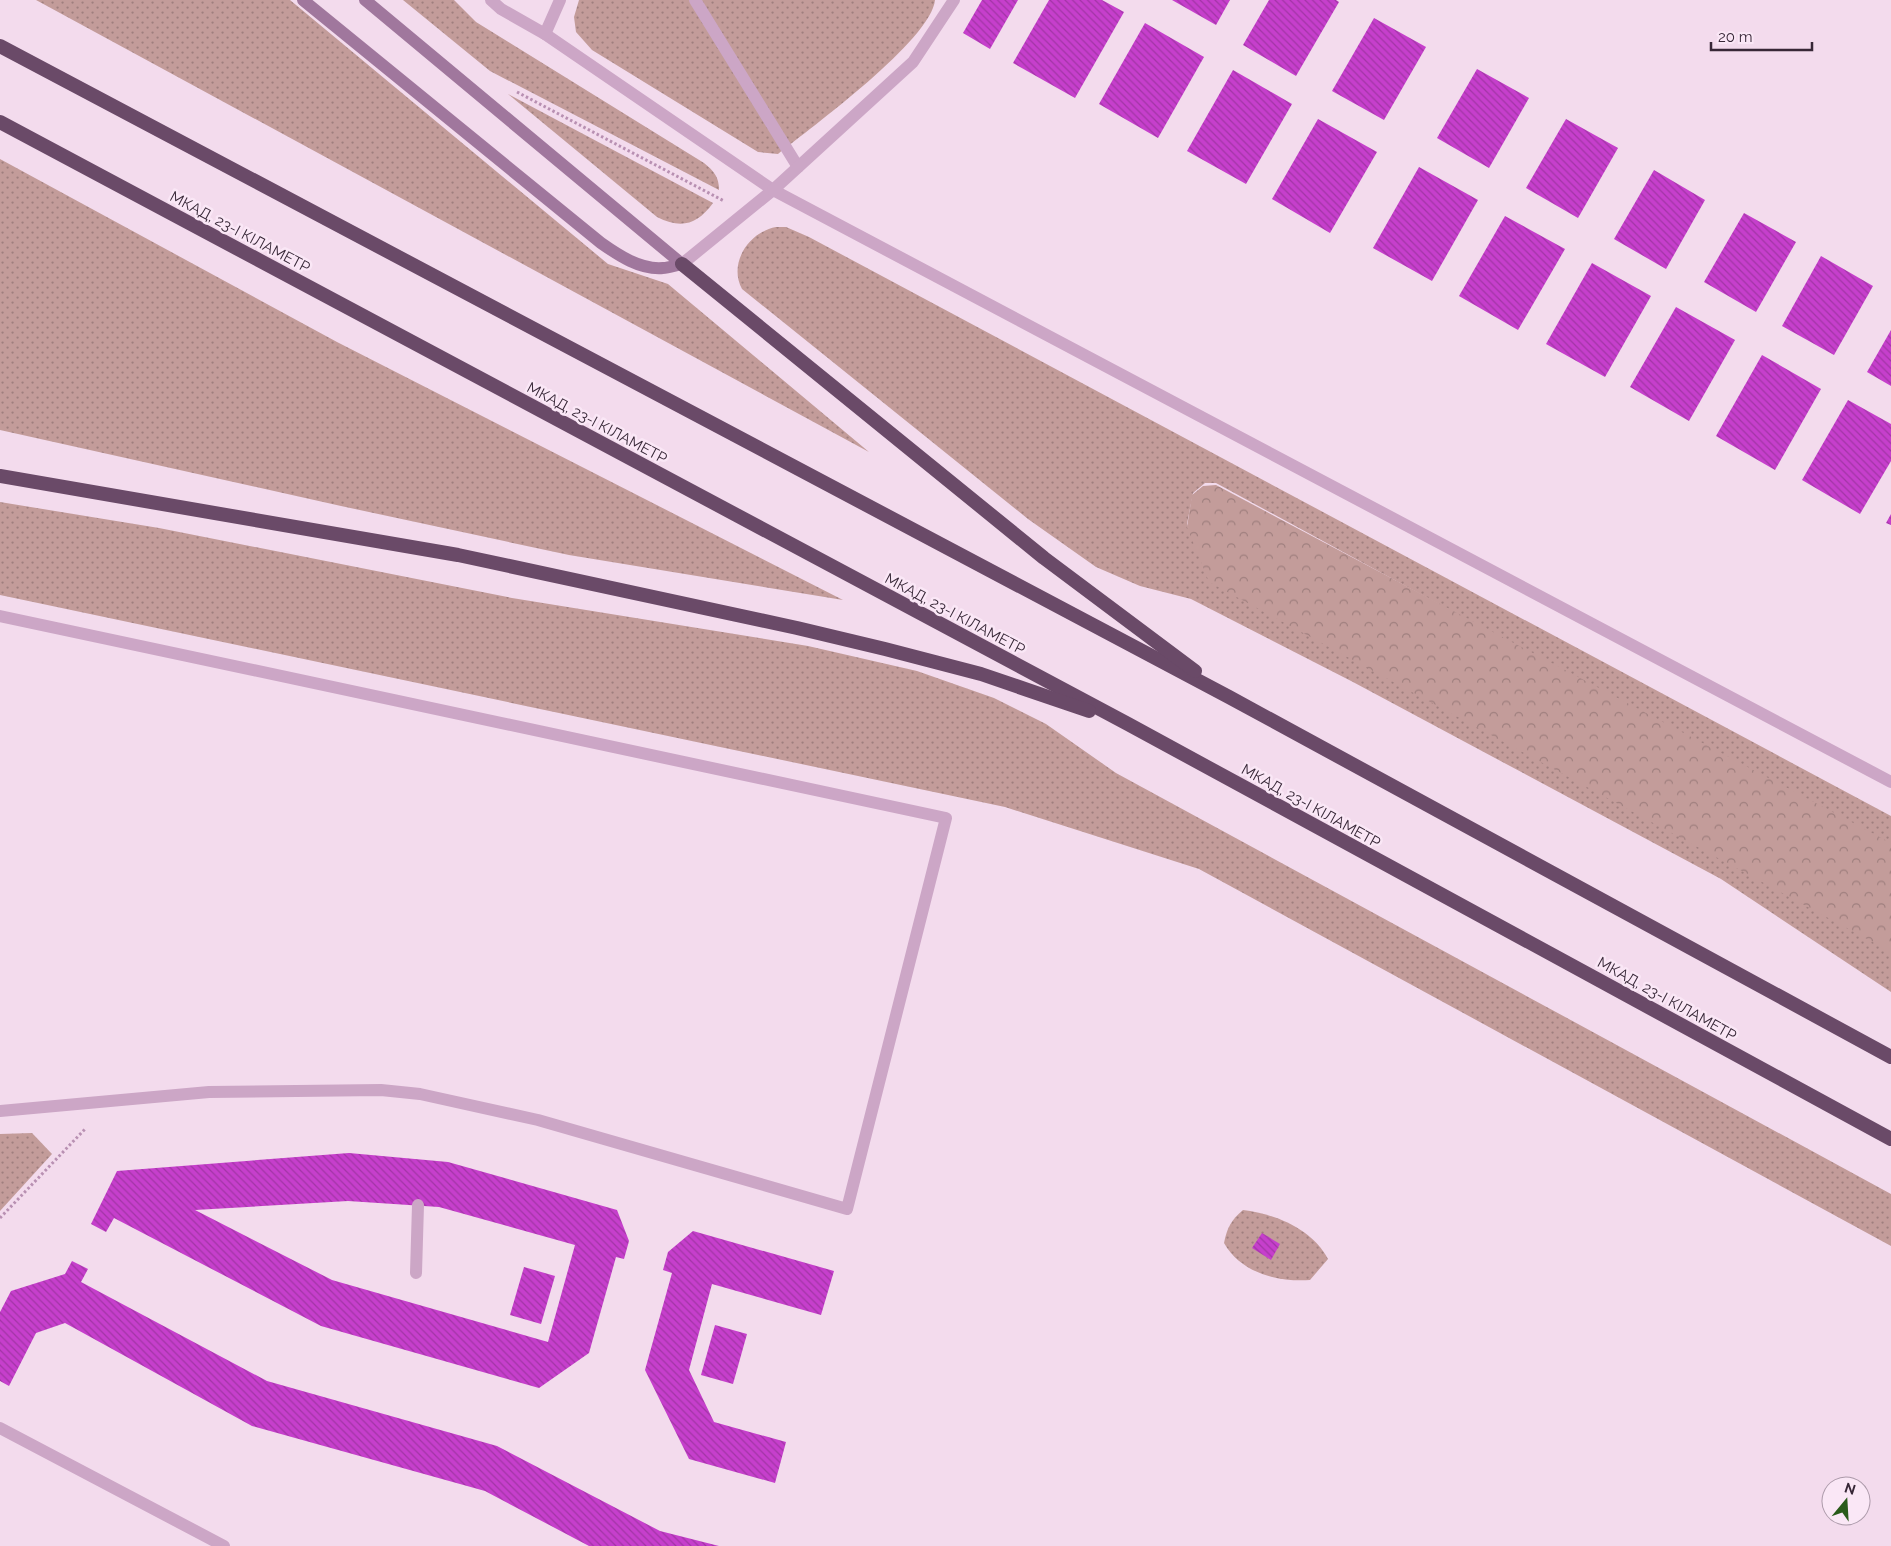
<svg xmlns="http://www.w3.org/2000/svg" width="1891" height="1546" font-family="Raleway,sans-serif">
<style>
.grass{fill:url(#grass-dots)}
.forest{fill:url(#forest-crowns)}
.building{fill:url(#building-back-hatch);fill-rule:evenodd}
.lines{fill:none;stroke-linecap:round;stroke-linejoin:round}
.path{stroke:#b890b2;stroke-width:3;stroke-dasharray:2.5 2.5;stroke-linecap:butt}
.service{stroke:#cca6c6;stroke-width:12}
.secondary{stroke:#a0779d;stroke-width:12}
.trunk{stroke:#6a4a68;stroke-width:14}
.labels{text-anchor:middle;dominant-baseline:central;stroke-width:5;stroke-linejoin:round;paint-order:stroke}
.street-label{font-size:15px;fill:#372737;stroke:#fae7f6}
</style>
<defs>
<pattern id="grass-dots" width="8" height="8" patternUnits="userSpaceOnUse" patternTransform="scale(1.25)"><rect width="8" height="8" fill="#c39c9a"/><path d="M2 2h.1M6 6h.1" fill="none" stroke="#9f7f7e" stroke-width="1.8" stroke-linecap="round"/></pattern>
<pattern id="forest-crowns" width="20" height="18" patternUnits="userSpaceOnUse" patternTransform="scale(1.25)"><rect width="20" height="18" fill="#c39c9a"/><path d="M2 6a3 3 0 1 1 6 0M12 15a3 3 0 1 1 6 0" fill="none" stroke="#9f7f7e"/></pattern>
<pattern id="building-back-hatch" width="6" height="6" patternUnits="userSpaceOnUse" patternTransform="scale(1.25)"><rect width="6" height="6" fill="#c63fcc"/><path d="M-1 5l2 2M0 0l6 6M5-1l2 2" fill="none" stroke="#a235a6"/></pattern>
</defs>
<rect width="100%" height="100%" fill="#f3dbed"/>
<g class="grass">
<polygon points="36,0 290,0 608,264 668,284 869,452"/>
<path d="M403,0H454L476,22L704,163C714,171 719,177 719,190L490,71Z"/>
<path d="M579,0H935C931,40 812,127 778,154L758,152L592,50L576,32L574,17Z"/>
<path d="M508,94L713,203C697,225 681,229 657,217Z"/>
<polygon points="0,159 337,342 843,600 569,555 341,506 0,430"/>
<path d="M776,227H786L809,237L1891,816V850L1216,483H1205L1193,493L1187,524L1210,580L1891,951V992L1721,879L1353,682L1191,599L1140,586L1096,567L1028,519L742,289C728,263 749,232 776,227Z"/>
<polygon points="0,502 159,528 512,598 808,646 917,671 994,698 1046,724 1116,773 1891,1194 1891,1246 1199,869 1005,807 0,595"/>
<polygon points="32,1133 52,1154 0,1211 0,1134"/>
<path d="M1243,1210C1276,1214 1312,1229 1328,1259L1310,1280C1277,1282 1241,1273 1224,1243C1227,1228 1231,1220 1243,1210Z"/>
</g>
<polygon class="forest" points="1216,485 1891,843 1891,952 1209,582 1187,527 1192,495 1203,486"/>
<g class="building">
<polygon points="982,0 1018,0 990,49 963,33"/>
<polygon points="1049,0 1102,0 1124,12 1075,98 1013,63"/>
<polygon points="1172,0 1230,0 1216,25"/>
<polygon points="1269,0 1336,0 1339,2 1296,76 1243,45"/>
<polygon points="1374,18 1426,47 1384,120 1332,91"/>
<polygon points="1145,23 1204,57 1158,138 1099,104"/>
<polygon points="1477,69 1529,98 1489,168 1437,138"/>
<polygon points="1233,70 1292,104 1246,184 1187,151"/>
<polygon points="1318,119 1377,152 1330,233 1272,199"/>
<polygon points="1566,119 1618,148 1578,218 1526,188"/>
<polygon points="1419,167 1478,200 1432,281 1373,248"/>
<polygon points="1654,170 1705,200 1666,269 1614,239"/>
<polygon points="1744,213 1796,242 1756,312 1704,282"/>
<polygon points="1505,216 1565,249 1518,330 1459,296"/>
<polygon points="1821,256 1873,286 1834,355 1782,326"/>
<polygon points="1592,263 1651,296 1605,377 1546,344"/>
<polygon points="1676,307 1735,340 1689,421 1630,387"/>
<polygon points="1891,330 1891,386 1867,372"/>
<polygon points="1762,355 1821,389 1775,470 1716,436"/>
<polygon points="1848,400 1891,424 1891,461 1860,514 1802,480"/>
<polygon points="1891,514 1891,525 1886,523"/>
<path d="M349,1153L448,1162L617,1210L629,1241L624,1259L616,1257L589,1353L539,1388L321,1326L114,1218L106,1232L91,1224L117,1171ZM348,1201L439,1207L575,1245L548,1342L332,1280L195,1210Z"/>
<polygon points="693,1231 834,1271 821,1315 712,1284 689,1370 714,1422 786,1442 775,1483 689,1459 645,1370 672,1273 663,1270 668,1252"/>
<polygon points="1262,1233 1280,1244 1271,1260 1252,1248"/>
<polygon points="72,1261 88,1269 81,1282 267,1381 497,1446 660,1531 719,1546 589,1546 485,1491 252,1426 65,1323 36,1333 9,1386 0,1381 0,1312 11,1291 65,1274"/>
<polygon points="524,1267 555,1276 541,1324 510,1315"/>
<polygon points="715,1325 747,1334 733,1384 701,1375"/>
</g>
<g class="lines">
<g class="path">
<polyline points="517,92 724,201"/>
<polyline points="0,1218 86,1128"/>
</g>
<g class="service">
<polyline points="491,0 501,9 545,34 773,190 682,264"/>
<polyline points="695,0 798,167"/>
<polyline points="954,0 913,62 773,190 1891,782"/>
<polyline points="545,34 560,0"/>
<polyline points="0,616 946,818 847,1209 538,1120 420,1094 381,1090 209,1092 0,1111"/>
<polyline points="416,1273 418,1205"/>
<polyline points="0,1428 224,1546"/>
</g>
<g class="secondary">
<path d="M303,0L601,243C618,255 640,270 663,268C669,268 676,265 682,264"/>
<polyline points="365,0 682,264"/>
</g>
<g class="trunk">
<polyline points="0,46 1229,697 1891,1057"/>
<polyline points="0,122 1128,724 1891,1139"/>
<polyline points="682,264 1044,558 1195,671"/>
<polyline points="0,476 458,555 797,628 885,649 981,674 1089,711"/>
</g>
</g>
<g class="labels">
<g class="street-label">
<text transform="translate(240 232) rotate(28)">МКАД, 23-І КІЛАМЕТР</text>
<text transform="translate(597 423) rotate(28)">МКАД, 23-І КІЛАМЕТР</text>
<text transform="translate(955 614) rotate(28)">МКАД, 23-І КІЛАМЕТР</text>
<text transform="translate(1311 806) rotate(29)">МКАД, 23-І КІЛАМЕТР</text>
<text transform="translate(1667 999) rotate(29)">МКАД, 23-І КІЛАМЕТР</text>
</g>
</g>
<g transform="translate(1846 1501) rotate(18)"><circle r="24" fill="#fae7f6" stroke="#ac9aaa"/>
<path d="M0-4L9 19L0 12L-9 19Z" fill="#295b1a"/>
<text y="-8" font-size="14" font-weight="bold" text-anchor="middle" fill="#372737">N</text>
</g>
<path d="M1711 42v8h101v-8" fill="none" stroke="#372737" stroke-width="2.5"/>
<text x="1718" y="42" font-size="15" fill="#372737" stroke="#fae7f6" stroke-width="4" paint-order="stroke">20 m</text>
</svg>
